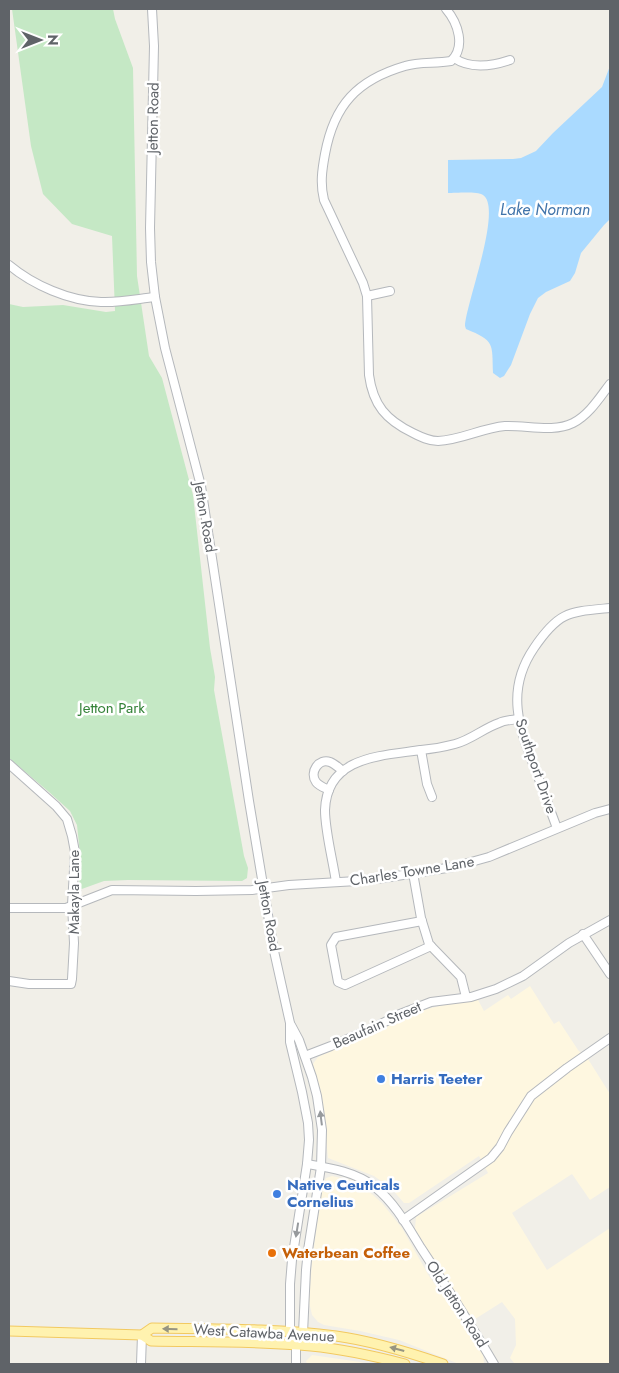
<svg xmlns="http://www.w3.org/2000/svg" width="619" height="1373" font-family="Jost,sans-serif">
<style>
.commercial{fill:#fef7e0}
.green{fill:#c5e8c5}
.water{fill:#aadaff}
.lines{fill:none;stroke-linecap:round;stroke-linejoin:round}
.minor-casing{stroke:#b5b8bc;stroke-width:10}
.major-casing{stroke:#f2c960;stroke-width:11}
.minor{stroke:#fff;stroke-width:8}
.major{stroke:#fff2af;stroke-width:9}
.oneway{fill:#979a9d}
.oneway2{fill:#979581}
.shop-dot{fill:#3f7fe0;stroke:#fff;stroke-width:2}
.food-dot{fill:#e8710a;stroke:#fff;stroke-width:2}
.labels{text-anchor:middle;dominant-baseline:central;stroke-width:5;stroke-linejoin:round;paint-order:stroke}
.street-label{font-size:15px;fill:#5f6368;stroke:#fff}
.park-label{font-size:15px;fill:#348238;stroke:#fff}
.shop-label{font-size:15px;font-weight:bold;fill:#366cbe;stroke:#fff;text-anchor:start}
.food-label{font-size:15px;font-weight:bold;fill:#c56008;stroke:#fff;text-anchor:start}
.water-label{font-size:16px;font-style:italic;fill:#4174aa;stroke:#fff}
</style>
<rect width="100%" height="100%" fill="#f1efe8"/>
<g class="commercial">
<polygon points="530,986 554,1024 559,1021 578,1050 588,1059 610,1094 610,1187 590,1200 572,1174 512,1213 547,1270 610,1228 610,1364 515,1364 510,1358 516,1345 515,1319 502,1302 472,1321 415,1229 416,1217 488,1173 479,1156 409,1203 404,1203 391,1188 374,1176 328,1158 322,1099 313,1064 318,1057 427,1009 456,1002 478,1000 484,1011 508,995 511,999"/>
<polygon points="332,1176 355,1181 364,1187 382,1203 402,1228 429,1276 458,1315 483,1353 484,1364 459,1364 399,1340 360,1331 324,1325 318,1322 312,1315 309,1302 312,1262 322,1187 326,1178"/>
<polygon points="312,1355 360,1362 369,1364 307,1364 306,1361"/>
</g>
<polygon class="green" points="12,9 113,9 115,19 133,68 137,276 149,356 162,378 193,495 210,648 215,677 214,690 244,856 248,868 247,878 242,881 128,880 104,881 79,890 80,854 77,825 70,811 49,792 9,758 9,304 23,307 63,305 106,312 115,311 112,236 72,224 43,194 31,146"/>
<path class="water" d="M610,66V219L604,225L581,253L575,273L570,281L546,292L538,298L530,314L511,365L504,376L500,378L493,373C492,343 495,341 466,329L465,326C466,303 503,208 483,195C477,191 456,193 448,193V160L513,159L521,158L536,151L553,133L602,87Z"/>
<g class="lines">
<defs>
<g id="minor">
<polyline points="152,9 154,46 150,228 151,262 155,297 165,348 201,486 249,801 274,951 290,1023 290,1042 302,1092 308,1123 309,1140 307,1164 292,1260 290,1284 290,1332 296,1345"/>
<path d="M446,9C458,23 466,47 451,61C435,64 420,61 405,66C357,80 334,105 325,154C322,170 320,184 324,200L363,283L367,296L369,375C373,405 386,420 413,433C421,437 429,441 438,441C461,440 482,428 505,426C527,425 553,433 573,423C589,415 600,397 610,384"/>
<path d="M454,58C470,69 492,66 510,60"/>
<path d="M9,265C33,285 69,301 101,302C118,303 137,299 155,297"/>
<polyline points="367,296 390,291"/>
<polyline points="421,750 427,784 432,797"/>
<polyline points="9,764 56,806 67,819 72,836 75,852 72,905 74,943 72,979 71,984 29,984 9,981"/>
<path d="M329,790C325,788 319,786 316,782C309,772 319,758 330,762C335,764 339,768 343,771"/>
<path d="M557,828C550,810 544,792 537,774C520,730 504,692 534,648C559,611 569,612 610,608"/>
<polyline points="413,873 421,918 429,944 461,977 466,997"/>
<path d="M336,882C333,861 325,831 325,810C327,756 381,756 421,750C432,749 444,747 455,744C471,740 484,728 499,723C505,720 512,720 518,719"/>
<polyline points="9,908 66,908 112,890 196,891 252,890 289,885 357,881 384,878 453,867 489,857 595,813 610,809"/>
<polyline points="422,921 336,937 331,945 338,982 345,985 431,946"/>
<polyline points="583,934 610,974"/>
<polyline points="291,1025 299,1040 312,1077 317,1096 322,1130 321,1167 308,1250 306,1270 303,1333 296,1345 296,1364"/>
<polyline points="305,1056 331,1046 377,1026 400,1014 431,1002 471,997 496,989 523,976 569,943 610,920"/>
<path d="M307,1164C331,1168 356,1172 375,1187C395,1203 408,1227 421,1248C446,1286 471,1325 494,1364"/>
<polyline points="403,1220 491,1158 500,1147 508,1132 531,1096 567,1068 610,1038"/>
<polyline points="141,1364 142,1335"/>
</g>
<g id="major">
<path d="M9,1331L142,1335L152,1328C213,1329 275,1328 336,1336C373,1341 408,1352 443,1364"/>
<path d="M142,1335L151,1341C204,1342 258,1341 311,1346C343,1349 374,1356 405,1364"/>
</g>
</defs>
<use href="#minor" class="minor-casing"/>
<use href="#major" class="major-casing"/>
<use href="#minor" class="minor"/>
<use href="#major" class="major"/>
</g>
<defs><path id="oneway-solid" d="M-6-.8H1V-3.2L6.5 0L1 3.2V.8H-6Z" transform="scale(1.25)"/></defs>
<g class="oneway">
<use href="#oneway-solid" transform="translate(321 1118) rotate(-97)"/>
<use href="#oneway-solid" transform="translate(297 1230) rotate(99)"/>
</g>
<g class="oneway2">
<use href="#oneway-solid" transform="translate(170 1329) rotate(-179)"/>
<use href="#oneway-solid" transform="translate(397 1349) rotate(-165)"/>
</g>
<g class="shop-dot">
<circle cx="381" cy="1079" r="5"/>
<circle cx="277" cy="1194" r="5"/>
</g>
<circle class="food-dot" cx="272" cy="1253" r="5"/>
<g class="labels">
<g class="street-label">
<text transform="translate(153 118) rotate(-89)">Jetton Road</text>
<text transform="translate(205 517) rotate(80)">Jetton Road</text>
<text transform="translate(536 766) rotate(71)">Southport Drive</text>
<text transform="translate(412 871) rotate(-9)">Charles Towne Lane</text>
<text transform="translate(74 892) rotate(-90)">Makayla Lane</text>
<text transform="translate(269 916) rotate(80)">Jetton Road</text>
<text transform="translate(377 1025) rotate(-24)">Beaufain Street</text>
<text transform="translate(457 1304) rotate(57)">Old Jetton Road</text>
<text transform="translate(264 1333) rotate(3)">West Catawba Avenue</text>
</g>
<g class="park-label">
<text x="112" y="708">Jetton Park</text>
</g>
<g class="shop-label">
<text x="391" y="1079">Harris Teeter</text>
<text x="287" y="1185">Native Ceuticals<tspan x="287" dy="17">Cornelius</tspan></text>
</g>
<g class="food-label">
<text x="282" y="1253">Waterbean Coffee</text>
</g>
<g class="water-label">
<text x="545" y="209">Lake Norman</text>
</g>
</g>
<rect width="619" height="1373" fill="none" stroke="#5f6368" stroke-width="20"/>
<g transform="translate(40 40) rotate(90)" stroke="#ffffff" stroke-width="4" paint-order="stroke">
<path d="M0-4L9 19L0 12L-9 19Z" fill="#5f6368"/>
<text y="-8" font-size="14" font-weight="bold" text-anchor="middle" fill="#5f6368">N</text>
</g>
</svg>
